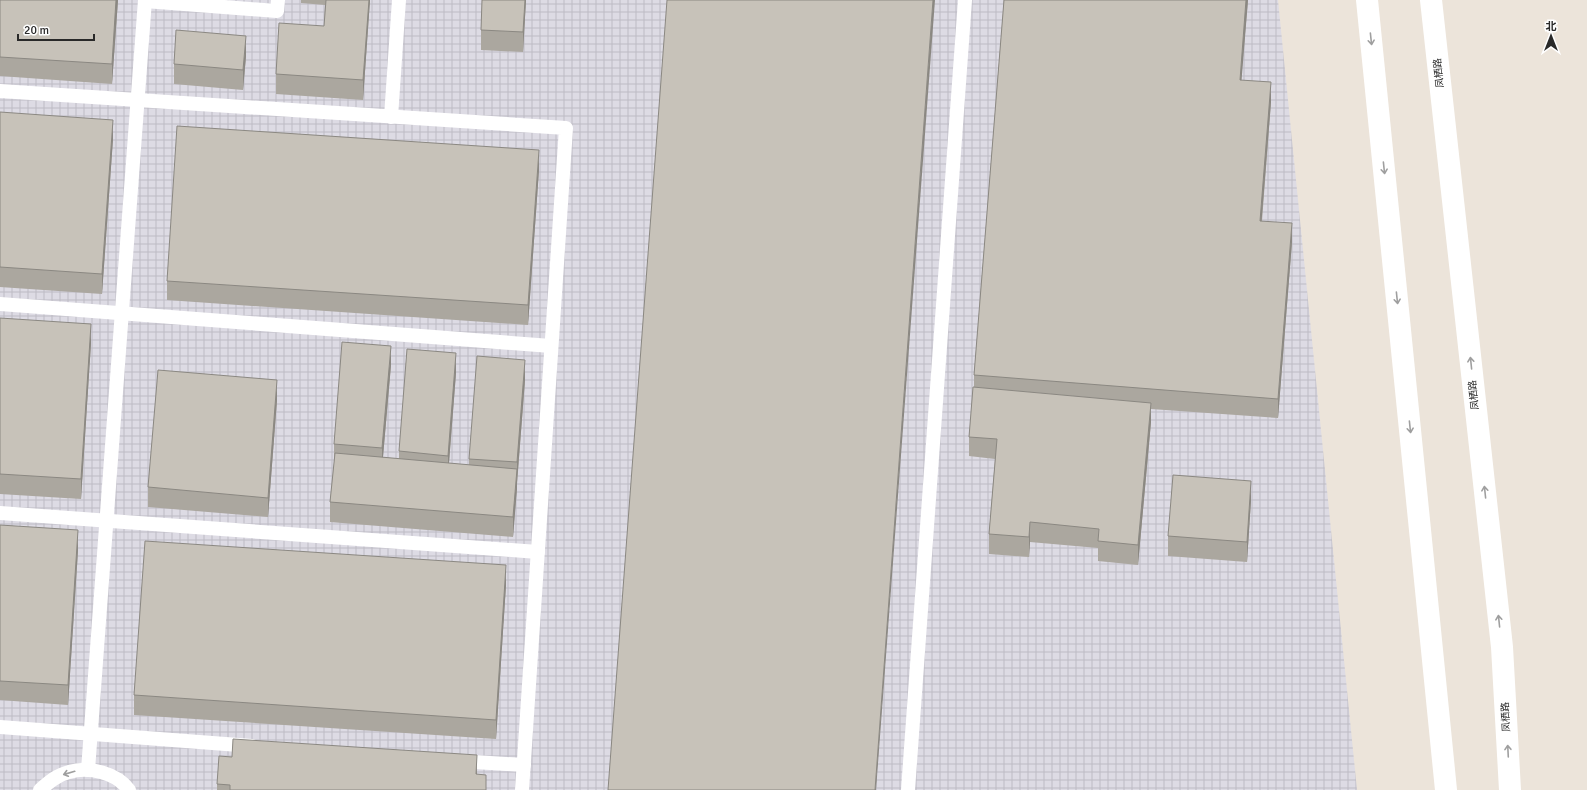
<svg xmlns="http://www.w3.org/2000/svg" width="1587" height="790" font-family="Signika,'Noto Sans SC',sans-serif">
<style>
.industrial{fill:url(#industrial-grid)}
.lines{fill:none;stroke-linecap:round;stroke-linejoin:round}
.lane{stroke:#fff;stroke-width:14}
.secondary{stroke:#fff;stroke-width:22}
.wall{fill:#aba79f}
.shaded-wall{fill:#8b8882}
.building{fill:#c7c2b9;stroke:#8b8882}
.oneway{stroke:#9f9f9f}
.labels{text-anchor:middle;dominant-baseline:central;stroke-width:3;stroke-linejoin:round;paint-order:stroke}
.street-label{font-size:10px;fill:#292929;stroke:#fff}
</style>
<defs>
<pattern id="industrial-grid" width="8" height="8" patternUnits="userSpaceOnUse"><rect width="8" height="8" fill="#dddbe4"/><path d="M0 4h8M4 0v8" fill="none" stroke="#bebcc4"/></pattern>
</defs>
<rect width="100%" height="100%" fill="#ece4da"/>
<polygon class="industrial" points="0,0 1278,0 1357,790 0,790"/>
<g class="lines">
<g class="lane">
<polyline points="145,1 277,11 278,0"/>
<polyline points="0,91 566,128 522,790"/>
<polyline points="391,117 399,0"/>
<polyline points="0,304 551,346"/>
<polyline points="0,513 538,552"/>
<polyline points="0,727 252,746"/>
<polyline points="458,761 524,765"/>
<polyline points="88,770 145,0"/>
<path d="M40,790C49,782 57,775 69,772C89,766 117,773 129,790"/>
<polyline points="908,790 965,0"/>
</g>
<g class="secondary">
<polyline points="1367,0 1446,790"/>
<polyline points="1431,0 1502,647 1510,790"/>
</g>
</g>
<g class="wall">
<polygon points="0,0 118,0 112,84 0,76"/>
<polygon points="301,0 370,0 363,100 276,94 276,74 324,26 325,5 301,3"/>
<polygon points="482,0 526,0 523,52 481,50 481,30"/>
<polygon points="1004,0 1248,0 1241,80 1271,102 1262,221 1292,242 1278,418 1151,409 1151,422 1138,565 1098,561 1098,548 1030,542 1029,557 989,554 989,534 995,459 969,456 969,437 974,387 974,375"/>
<polygon points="246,56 243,90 174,84 174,64"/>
<polygon points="0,112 113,139 102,294 0,287"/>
<polygon points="539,170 528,325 167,300 167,281"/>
<polygon points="0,318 91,343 81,499 0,494"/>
<polygon points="391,365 383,457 399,459 399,451 456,373 449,463 469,465 469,459 525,380 513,537 330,522 330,502 334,464 334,444"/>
<polygon points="277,400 268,517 148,507 148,487"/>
<polygon points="1251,500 1247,562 1168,556 1168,536"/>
<polygon points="0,525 78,550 68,705 0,700"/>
<polygon points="506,585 496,739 134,715 134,695"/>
<polygon points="477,774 486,790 217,790 217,784"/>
</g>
<g class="shaded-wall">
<polygon points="116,0 118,0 112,84 112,64"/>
<polygon points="369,0 370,0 363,100 363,80"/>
<polygon points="525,0 526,0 523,52 523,32"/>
<polygon points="933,0 935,0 876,790 875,790"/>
<polygon points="1246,0 1248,0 1240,99 1240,80"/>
<polygon points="246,36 246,56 243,90 243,70"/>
<polygon points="1271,82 1271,102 1260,240 1260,221"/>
<polygon points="113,120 113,139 102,294 102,274"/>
<polygon points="539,150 539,170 528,325 528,305"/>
<polygon points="1292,223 1292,242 1278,418 1278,399"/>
<polygon points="91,324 91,343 81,499 81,479"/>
<polygon points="391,346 391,365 382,468 382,448"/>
<polygon points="456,353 456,373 448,475 448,456"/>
<polygon points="525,360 525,380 517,482 517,462"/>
<polygon points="277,380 277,400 268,517 268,498"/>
<polygon points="1151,403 1151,422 1138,565 1138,545"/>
<polygon points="517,469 517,489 513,537 513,517"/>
<polygon points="1251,481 1251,500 1247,562 1247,542"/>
<polygon points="1030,522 1030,542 1029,557 1029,537"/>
<polygon points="78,530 78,550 68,705 68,685"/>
<polygon points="506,565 506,585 496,739 496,720"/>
<polygon points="477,755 477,775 476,774"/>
</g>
<g class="building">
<polygon points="0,0 116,0 112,64 0,57"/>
<polygon points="326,0 369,0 363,80 276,74 279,23 324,26"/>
<polygon points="482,0 525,0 523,32 481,30"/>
<polygon points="667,0 933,0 875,790 608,790"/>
<polygon points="1004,0 1246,0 1240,80 1271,82 1260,221 1292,223 1278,399 974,375"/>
<polygon points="176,30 246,36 243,70 174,64"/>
<polygon points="0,112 113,120 102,274 0,267"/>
<polygon points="177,126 539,150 528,305 167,281"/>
<polygon points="0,318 91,324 81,479 0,474"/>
<polygon points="342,342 391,346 382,448 334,444"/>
<polygon points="407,349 456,353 448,456 399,451"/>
<polygon points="477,356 525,360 517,462 469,459"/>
<polygon points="158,370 277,380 268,498 148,487"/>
<polygon points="973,387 1151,403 1138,545 1098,541 1099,529 1030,522 1029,537 989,534 997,439 969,437"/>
<polygon points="335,453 517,469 513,517 330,502"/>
<polygon points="1173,475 1251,481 1247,542 1168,536"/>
<polygon points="0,525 78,530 68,685 0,681"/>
<polygon points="145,541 506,565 496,720 134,695"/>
<polygon points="233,739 477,755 476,774 486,775 486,790 230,790 230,785 217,784 219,756 232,757"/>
</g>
<defs><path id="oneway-shaft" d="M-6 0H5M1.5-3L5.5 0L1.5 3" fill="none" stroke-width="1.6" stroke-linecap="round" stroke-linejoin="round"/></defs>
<g class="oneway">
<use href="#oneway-shaft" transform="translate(1371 39) rotate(84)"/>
<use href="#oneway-shaft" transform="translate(1384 168) rotate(84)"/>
<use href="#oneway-shaft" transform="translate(1397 298) rotate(84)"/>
<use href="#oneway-shaft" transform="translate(1471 363) rotate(-96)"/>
<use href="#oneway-shaft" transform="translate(1410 427) rotate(84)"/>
<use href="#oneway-shaft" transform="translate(1485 492) rotate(-96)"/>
<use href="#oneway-shaft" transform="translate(1499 621) rotate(-96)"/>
<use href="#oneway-shaft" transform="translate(1508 751) rotate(-93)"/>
<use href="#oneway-shaft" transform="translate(69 773) rotate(164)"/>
</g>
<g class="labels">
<g class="street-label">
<text transform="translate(1439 73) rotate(-96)">凤栖路</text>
<text transform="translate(1474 395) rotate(-96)">凤栖路</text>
<text transform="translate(1506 717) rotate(-93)">凤栖路</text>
</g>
</g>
<g transform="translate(1551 36)" stroke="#ffffff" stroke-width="3" paint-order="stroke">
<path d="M0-3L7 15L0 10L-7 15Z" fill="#292929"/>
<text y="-6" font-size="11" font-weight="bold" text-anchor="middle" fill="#292929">北</text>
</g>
<path d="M18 34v6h76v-6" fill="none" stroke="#292929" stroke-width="2"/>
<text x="24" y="34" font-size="12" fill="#292929" stroke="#ffffff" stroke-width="3" paint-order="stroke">20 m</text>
</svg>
